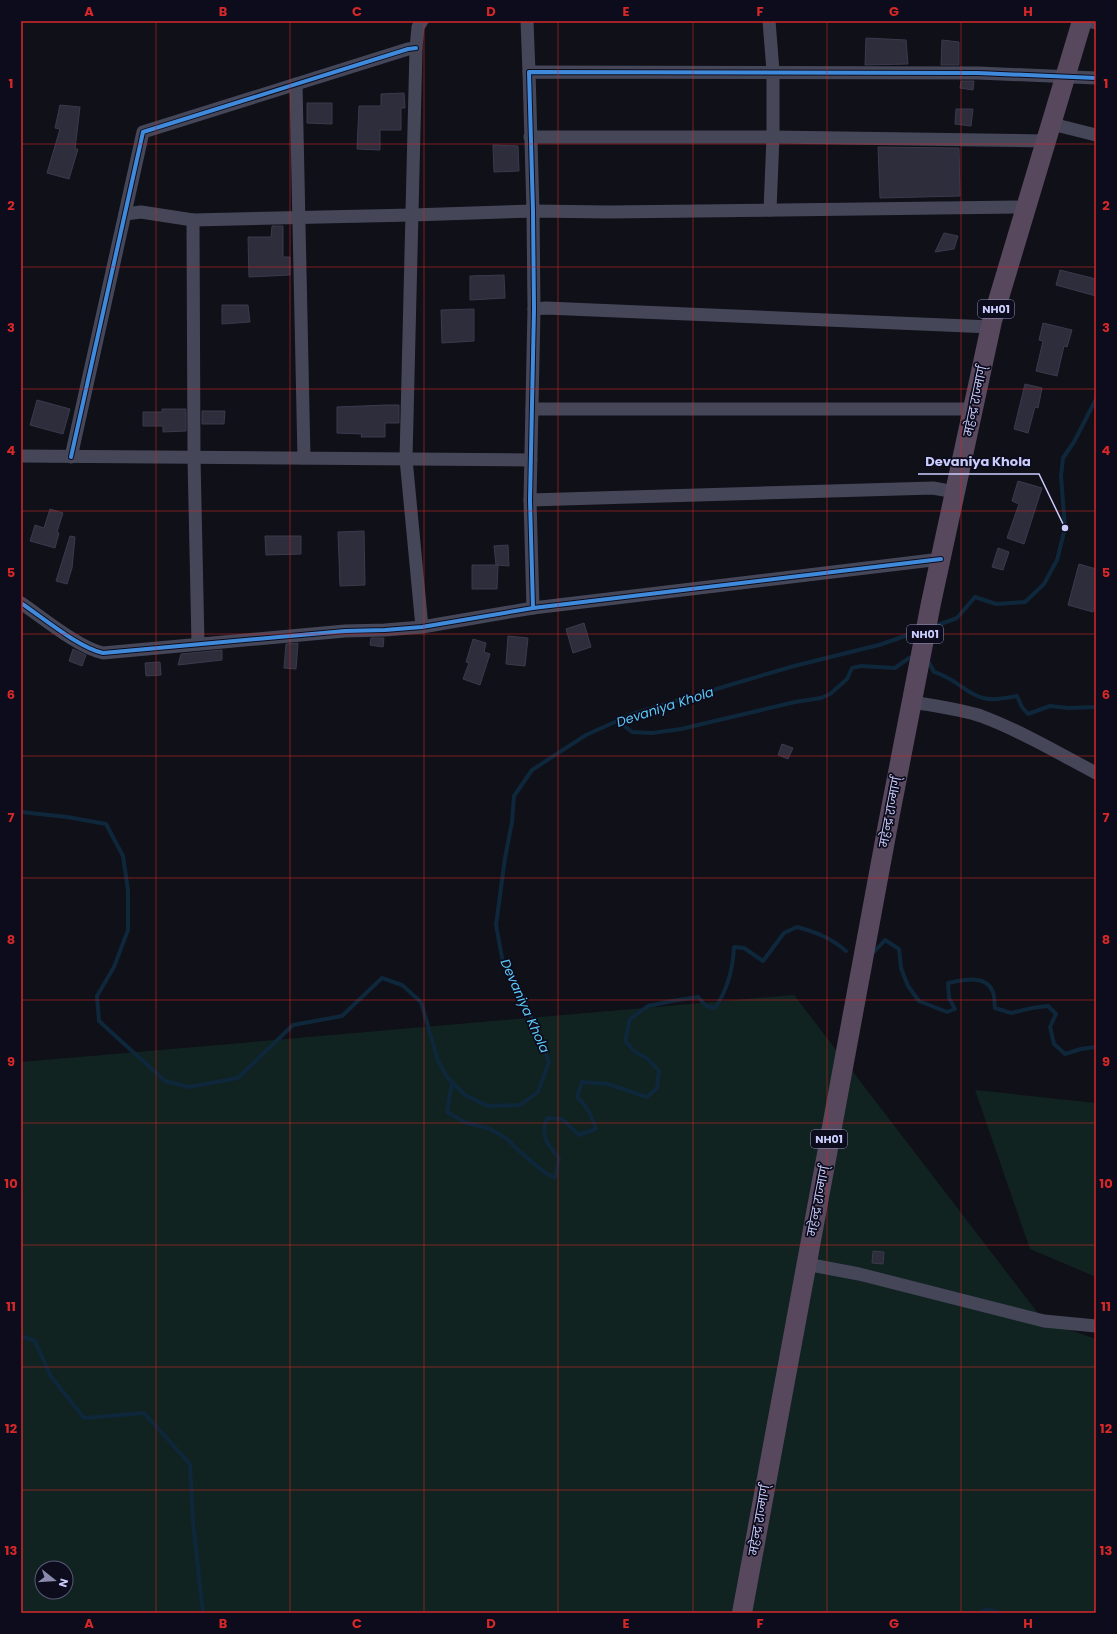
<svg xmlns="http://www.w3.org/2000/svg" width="1117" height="1634" font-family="Poppins,'Noto Sans Devanagari',sans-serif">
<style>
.green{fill:#102321;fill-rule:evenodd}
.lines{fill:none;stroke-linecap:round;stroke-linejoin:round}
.stream{stroke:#0e273b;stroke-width:4}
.building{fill:#2d2d3c;stroke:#3a3a4d}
.minor{stroke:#454759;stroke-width:13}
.highway{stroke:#58485e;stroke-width:20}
.cycleway-casing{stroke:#0d0c1c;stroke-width:6}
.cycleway{stroke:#408adc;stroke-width:4}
.grid{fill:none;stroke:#d62828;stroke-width:1;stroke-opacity:0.55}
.labels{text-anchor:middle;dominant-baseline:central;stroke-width:3.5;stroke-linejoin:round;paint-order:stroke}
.shield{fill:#0d0c1c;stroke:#9192ba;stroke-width:1}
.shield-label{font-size:11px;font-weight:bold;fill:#caccfd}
.street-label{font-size:12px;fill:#caccfd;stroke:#0d0c1c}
.water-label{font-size:13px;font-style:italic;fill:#5dc8f8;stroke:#0d0c1c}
.leader{fill:none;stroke:#caccfd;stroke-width:1.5}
.callout-dot{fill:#caccfd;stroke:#0d0c1c;stroke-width:1.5}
.callout-label{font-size:13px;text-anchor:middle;font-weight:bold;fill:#caccfd;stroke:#0d0c1c;stroke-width:3.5;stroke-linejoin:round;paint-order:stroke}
.neatline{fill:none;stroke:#d62828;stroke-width:1.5}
.grid-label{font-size:13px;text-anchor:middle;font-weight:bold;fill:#d62828}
</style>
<rect width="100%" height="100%" fill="#101018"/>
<g class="green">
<path d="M794,995L1044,1321L1096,1339V1613H21V1062ZM42,1568H66V1592H42Z"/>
<polygon points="975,1090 1096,1103 1096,1277 1030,1249"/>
</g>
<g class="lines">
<g class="stream">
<polyline points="935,626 957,618 975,597 996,604 1025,602 1044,584 1057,560 1065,528 1061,476 1063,458 1074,442 1096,399"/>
<path d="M927,659L934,672C954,677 966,694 983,698C993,701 1006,698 1017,696L1022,707L1028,714L1050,706L1068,708L1096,707"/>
<polyline points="618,721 632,732 652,733 681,729 795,702 821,698 830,694 847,679 852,668 861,666 895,668 909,658 914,657"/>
<polyline points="21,812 67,817 106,824 123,856 128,890 128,930 114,967 97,996 99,1021 165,1081 189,1087 238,1078 293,1025 342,1016 382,978 402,985 421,1002 438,1061 447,1077 465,1095 488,1106 520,1105 538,1092 549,1062 521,992 503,963 496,925 505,858 512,822 514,796 532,770 586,735 635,713 794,666 879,645 911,634"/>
<path d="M874,952L885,940L899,949L901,968L908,986L919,1001L947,1012L955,1009L949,998L948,983C963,980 986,974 993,992C995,997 994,1003 995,1008L1011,1013L1032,1008L1048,1006L1056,1014L1050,1027L1054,1044L1065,1054L1081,1049L1096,1047"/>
<path d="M452,1082L447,1112L466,1123L488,1128L506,1138L519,1151L544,1172L555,1178L559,1158C547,1144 540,1137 547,1118L562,1119L579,1135L596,1129C591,1115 587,1106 577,1097L582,1082L608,1084L647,1097L657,1088L659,1071L648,1059L635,1052L625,1041L630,1019L648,1006L672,1001L698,997L706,1006L715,1008C728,989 733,970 734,947L744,948L763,961L784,933L797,927C816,932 831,938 846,951"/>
<polyline points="21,1336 35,1341 50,1375 84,1418 144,1413 190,1464 193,1522 203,1613"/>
<polyline points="979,1613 987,1609 1000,1613"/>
</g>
</g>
<g class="building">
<polygon points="866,38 906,40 908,64 865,65"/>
<polygon points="942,40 959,42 959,65 941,65"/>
<polygon points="961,81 974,81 973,90 960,88"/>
<polygon points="404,93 405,108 401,108 401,130 380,130 380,150 357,149 359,106 381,106 381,94"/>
<polygon points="307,103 332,103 332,124 307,123"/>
<polygon points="60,105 80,107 75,149 78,149 69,179 47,173 60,129 55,128"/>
<polygon points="956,109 973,109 971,126 955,124"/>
<polygon points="493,145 518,146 519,171 494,172"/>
<polygon points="878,147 959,148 960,196 880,198"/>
<polygon points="272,226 283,226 283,257 290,257 290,275 249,277 248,237 271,237"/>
<polygon points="944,233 958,236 954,249 935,252"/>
<polygon points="1060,270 1096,279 1096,296 1056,285"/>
<polygon points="504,275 505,298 470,300 470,276"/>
<polygon points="222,305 248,305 250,322 222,324"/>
<polygon points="474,309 474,341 442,343 441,310"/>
<polygon points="1043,323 1072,330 1067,347 1064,346 1057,376 1036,371 1043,341 1039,340"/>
<polygon points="1025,384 1042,388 1038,408 1035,407 1028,433 1014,429"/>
<polygon points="37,400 70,409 63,434 30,425"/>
<polygon points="386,405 399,405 399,423 385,423 385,437 361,437 362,434 337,433 337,407"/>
<polygon points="162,409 186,409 186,431 163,432 163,426 143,426 143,412 162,412"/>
<polygon points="202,411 225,411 224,424 202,424"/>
<polygon points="1018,481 1042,488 1024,544 1007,538 1019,504 1012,501"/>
<polygon points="50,509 63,513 57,532 59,533 55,548 30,541 35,525 44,528"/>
<polygon points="364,531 365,585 340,586 338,532"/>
<polygon points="70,536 75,537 72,568 67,584 56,581"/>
<polygon points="265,536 301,536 301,554 266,555"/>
<polygon points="508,545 509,566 496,565 494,546"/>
<polygon points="998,548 1009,552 1003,570 992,567"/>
<polygon points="1079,564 1096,569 1096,601 1093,612 1068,605"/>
<polygon points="472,565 498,565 497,589 472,589"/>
<polygon points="584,623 591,647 573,653 566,629"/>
<polygon points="508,636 528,638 525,666 506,664"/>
<polygon points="371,638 384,638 383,647 370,645"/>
<polygon points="473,639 486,643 484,652 490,654 480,685 463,679 469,663 466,662"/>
<polygon points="298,643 296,669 284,668 286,644"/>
<polygon points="73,649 86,655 82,666 69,661"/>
<polygon points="222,650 222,660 178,665 181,654"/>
<polygon points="160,662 161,675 146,676 145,663"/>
<polygon points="782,744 793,748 788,759 778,755"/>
<polygon points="873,1251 884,1252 883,1264 872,1263"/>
</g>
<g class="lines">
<g class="minor">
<polyline points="422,21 418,27 416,48 406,459 422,627"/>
<polyline points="527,21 529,72"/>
<polyline points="769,21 773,71 773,137 770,210"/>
<polyline points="1087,21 1096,23"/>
<polyline points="296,84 304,458"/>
<polyline points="1052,124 1096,135"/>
<polyline points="530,137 773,137 1047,141"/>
<polyline points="125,214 141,212 193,220 412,215 533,211 609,212 1027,207"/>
<polyline points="193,220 194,458 198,644"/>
<polyline points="534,309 546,308 991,327"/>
<polyline points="532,409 973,409"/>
<polyline points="21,456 531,460"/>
<polyline points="71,457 143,132 408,49 416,48"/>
<polyline points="530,500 933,488 955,492"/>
<path d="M21,603C42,617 79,648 103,653L345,631L385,630L422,627L533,608L941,559"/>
<polyline points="533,608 530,500 534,309 533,211 529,72 978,73 1096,78"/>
<path d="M912,702C935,706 959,709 981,716C1021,731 1058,753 1096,773"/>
<polyline points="806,1264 859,1274 1044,1321 1096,1326"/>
</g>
<polyline class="highway" points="742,1613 889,819 931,603 992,321 1082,21"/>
<defs>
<g id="cycleway">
<polyline points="71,457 143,132 408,49 416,48"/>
<path d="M21,603C42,617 79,648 103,653L345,631L385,630L422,627L533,608L941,559"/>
<polyline points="533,608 530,500 534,309 533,211 529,72 978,73 1096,78"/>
</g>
</defs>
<use href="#cycleway" class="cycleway-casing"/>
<use href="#cycleway" class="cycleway"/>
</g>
<path class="grid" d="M156,21V1613M290,21V1613M424,21V1613M558,21V1613M693,21V1613M827,21V1613M961,21V1613M21,144H1096M21,267H1096M21,389H1096M21,511H1096M21,634H1096M21,756H1096M21,878H1096M21,1000H1096M21,1123H1096M21,1245H1096M21,1367H1096M21,1490H1096"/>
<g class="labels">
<g class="shield">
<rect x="978" y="300" width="36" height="18" rx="3"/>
<rect x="907" y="625" width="36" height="18" rx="3"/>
<rect x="811" y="1130" width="36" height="18" rx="3"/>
</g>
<g class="shield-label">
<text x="996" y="309">NH01</text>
<text x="925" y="634">NH01</text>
<text x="829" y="1139">NH01</text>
</g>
<g class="street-label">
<text transform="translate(975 401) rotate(-78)">महेन्द्र राज्मार्ग्</text>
<text transform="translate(890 812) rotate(-79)">महेन्द्र राज्मार्ग्</text>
<text transform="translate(818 1201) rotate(-79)">महेन्द्र राज्मार्ग्</text>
<text transform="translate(759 1520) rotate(-80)">महेन्द्र राज्मार्ग्</text>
</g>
<g class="water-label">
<text transform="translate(665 707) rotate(-18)">Devaniya Khola</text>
<text transform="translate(525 1006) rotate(66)">Devaniya Khola</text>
</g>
</g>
<path class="leader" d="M1065 528L1039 474H918"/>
<circle class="callout-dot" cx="1065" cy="528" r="4"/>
<g class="callout-label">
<text x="978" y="466">Devaniya Khola</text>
</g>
<rect width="1117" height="1634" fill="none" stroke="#0d0c1c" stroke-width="44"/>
<g transform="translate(54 1580) rotate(107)"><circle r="19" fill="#0d0c1c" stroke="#595976"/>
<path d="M0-3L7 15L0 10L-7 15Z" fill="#898aad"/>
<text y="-6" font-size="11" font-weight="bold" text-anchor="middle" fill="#caccfd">N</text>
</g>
<rect x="22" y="22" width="1073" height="1590" class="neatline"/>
<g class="grid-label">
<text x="89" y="16">A</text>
<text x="223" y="16">B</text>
<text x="357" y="16">C</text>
<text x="491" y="16">D</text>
<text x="626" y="16">E</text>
<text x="760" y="16">F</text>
<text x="894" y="16">G</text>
<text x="1028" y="16">H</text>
<text x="11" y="88">1</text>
<text x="1106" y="88">1</text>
<text x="11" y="210">2</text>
<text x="1106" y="210">2</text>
<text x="11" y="332">3</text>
<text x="1106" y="332">3</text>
<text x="11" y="455">4</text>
<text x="1106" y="455">4</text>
<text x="11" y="577">5</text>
<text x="1106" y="577">5</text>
<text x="11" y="699">6</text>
<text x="1106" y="699">6</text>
<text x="11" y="822">7</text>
<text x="1106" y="822">7</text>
<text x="11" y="944">8</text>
<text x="1106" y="944">8</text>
<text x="11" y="1066">9</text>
<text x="1106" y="1066">9</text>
<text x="11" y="1188">10</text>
<text x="1106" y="1188">10</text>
<text x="11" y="1311">11</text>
<text x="1106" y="1311">11</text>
<text x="11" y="1433">12</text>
<text x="1106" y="1433">12</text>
<text x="11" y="1555">13</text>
<text x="1106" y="1555">13</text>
<text x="89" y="1628">A</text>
<text x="223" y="1628">B</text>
<text x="357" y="1628">C</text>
<text x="491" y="1628">D</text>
<text x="626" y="1628">E</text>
<text x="760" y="1628">F</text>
<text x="894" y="1628">G</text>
<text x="1028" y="1628">H</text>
</g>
</svg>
